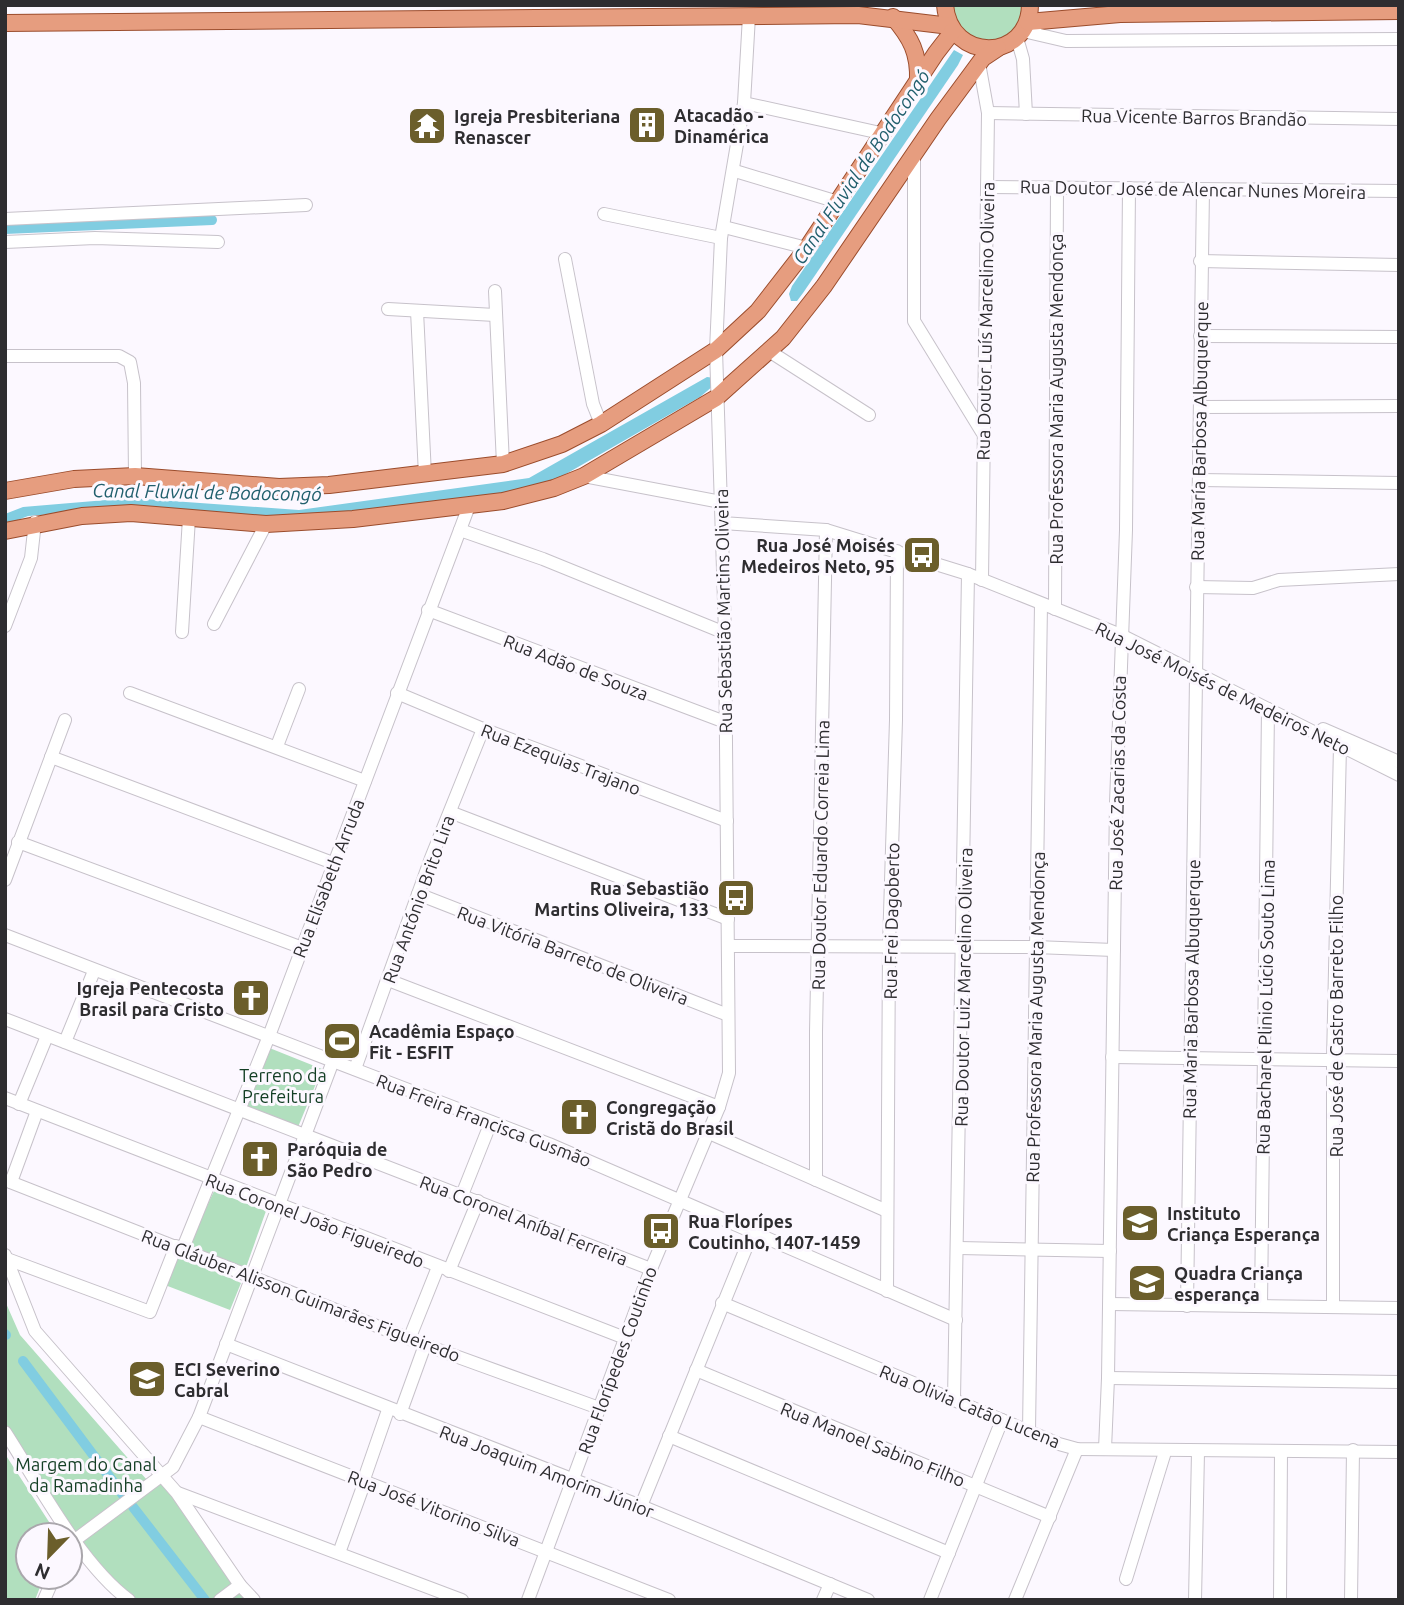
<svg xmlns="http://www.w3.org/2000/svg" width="1404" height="1605" font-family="Ubuntu,sans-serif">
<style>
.green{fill:#b1dfbe}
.water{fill:#81cde1}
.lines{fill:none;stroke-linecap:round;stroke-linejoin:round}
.canal{stroke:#81cde1;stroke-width:10}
.minor-casing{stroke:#c7c2ca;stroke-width:14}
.major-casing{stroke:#9b4c2c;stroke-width:18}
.minor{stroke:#fff;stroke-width:12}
.major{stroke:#e69d7f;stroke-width:16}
.labels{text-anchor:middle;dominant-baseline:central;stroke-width:6;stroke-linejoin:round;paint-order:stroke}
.poi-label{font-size:18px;font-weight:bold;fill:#2e2d30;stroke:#fcf8ff;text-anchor:start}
.street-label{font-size:18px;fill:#2e2d30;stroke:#fcf8ff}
.park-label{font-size:18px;fill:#133e24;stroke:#fcf8ff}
.water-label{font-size:19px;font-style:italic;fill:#215f6d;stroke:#fcf8ff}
</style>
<rect width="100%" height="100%" fill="#fcf8ff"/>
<g class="green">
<polygon points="947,5 1028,5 1025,23 994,46 959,35"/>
<polygon points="267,1047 322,1069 296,1132 242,1111"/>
<polygon points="214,1191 266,1211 244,1273 186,1251"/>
<polygon points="178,1255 241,1283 230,1310 165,1285"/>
<polygon points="5,1301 20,1335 147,1480 76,1534 5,1423"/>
<polygon points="5,1454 53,1528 64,1532 62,1535 28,1535 28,1577 44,1577 35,1600 5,1600"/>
<polygon points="163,1480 257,1600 120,1600 112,1594 76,1542"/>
</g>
<g class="water">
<polygon points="954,50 963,55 958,65 803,293 797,301 791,301 789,294 792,286"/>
<polygon points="707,377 715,378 713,386 700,397 538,490 302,520 131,508 28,516 5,525 5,514 23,507 130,498 299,510 529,478"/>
</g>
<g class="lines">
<g class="canal">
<polyline points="5,229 212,220"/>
<polyline points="5,1334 6,1335"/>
<polyline points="23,1361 123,1495"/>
<polyline points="133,1507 205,1600"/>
</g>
<defs>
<g id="minor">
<polyline points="1023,31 1066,41 1399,39"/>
<polyline points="1017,38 1023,59 1026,114"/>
<polyline points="979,63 988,113 982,580"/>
<polyline points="744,103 885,134"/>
<polyline points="988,113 1399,119"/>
<polyline points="914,158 914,321 982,432"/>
<polyline points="735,171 838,202"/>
<polyline points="987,187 1399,191"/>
<polyline points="604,214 721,238"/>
<polyline points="5,219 306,205"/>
<polyline points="724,227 807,248"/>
<polyline points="5,242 95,238 218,242"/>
<polyline points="565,259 593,404 601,424"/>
<polyline points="1200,261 1399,265"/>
<polyline points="495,291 503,464"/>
<polyline points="388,309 495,315"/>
<polyline points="417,311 425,475"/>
<polyline points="1200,336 1399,337"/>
<polyline points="769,351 869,415"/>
<polyline points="5,356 119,356 130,362 134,383 135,476"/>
<polyline points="1200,407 1399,406"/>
<polyline points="584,476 721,502"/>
<polyline points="1199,480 1399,483"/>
<polyline points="722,523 826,530 968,574 1121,635 1399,775"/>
<polyline points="460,530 543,559 725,633"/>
<polyline points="1196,587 1253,588 1279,580 1399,574"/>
<polyline points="1055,609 1057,188"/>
<polyline points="428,610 725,722"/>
<polyline points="214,624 266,524"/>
<polyline points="5,626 31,558 35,522"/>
<polyline points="182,632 189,518"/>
<polyline points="130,693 365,781"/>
<polyline points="397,693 483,729 727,821"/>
<polyline points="1323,729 1399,762"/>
<polyline points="277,746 299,689"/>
<polyline points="51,757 333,863"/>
<polyline points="450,812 728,919"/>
<polyline points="18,842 300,947"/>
<polyline points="5,880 65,720"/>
<polyline points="418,894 728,1015"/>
<polyline points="5,935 549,1144 956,1320"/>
<polyline points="729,946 1035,947 1114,950"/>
<polyline points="388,980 719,1107"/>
<polyline points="5,1019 651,1269"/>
<polyline points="65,1042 94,971"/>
<polyline points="1112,1057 1399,1061"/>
<polyline points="355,1069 431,858 483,729"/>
<polyline points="5,1098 625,1338"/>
<polyline points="19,1104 47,1036"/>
<polyline points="707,1132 887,1211"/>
<polyline points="5,1180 425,1345 599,1408"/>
<polyline points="816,1180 816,1032 826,530"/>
<polyline points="11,1182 37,1111"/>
<polyline points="462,1195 491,1122"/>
<polyline points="183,1248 269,1036 469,506"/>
<polyline points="959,1248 1110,1251"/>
<polyline points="5,1255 35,1331 177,1493 240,1585 254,1600"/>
<polyline points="7,1259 150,1312 176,1246"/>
<polyline points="449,1271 478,1201"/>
<polyline points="887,1291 889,946 896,720 897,551"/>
<polyline points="722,1303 1059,1444 1077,1449 1399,1452"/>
<polyline points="1110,1304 1399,1308"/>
<polyline points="1261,1305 1268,709"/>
<polyline points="1187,1306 1203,190"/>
<polyline points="1333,1306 1333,1060 1340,746"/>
<polyline points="410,1337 438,1267"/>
<polyline points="226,1344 641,1506 868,1600"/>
<polyline points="696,1370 1050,1517"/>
<polyline points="1108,1378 1399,1382"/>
<polyline points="954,1400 968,574"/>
<polyline points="400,1414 425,1345"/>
<polyline points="199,1417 669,1600"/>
<polyline points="1029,1431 1041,604"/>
<path d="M5,1432C38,1483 81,1565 129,1600"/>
<polyline points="669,1436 949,1553"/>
<polyline points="1105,1449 1108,1378 1116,803 1126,530 1129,188"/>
<polyline points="363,1482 388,1410"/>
<polyline points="178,1493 462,1600"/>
<polyline points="641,1506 753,1231"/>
<polyline points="70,1548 75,1540 173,1467 199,1417 333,1061"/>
<polyline points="339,1553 365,1481"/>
<polyline points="1126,1579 1165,1452"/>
<polyline points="44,1600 54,1577"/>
<polyline points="220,1600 240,1585"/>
<polyline points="528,1600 651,1269 719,1107 729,1073 725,633 716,350 721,238 744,103 749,16"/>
<polyline points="823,1600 830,1584"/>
<polyline points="930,1600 1002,1420"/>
<polyline points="1015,1600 1077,1449"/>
<polyline points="1195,1600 1198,1452"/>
<polyline points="1280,1600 1281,1451"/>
<polyline points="1351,1600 1353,1450"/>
</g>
<g id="major">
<path d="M945,5C950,63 1029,62 1030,5"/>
<path d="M893,17C911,38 919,53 918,81"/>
<polyline points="1028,22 1120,14 1399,11"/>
<polyline points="5,23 858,15 950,26"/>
<polyline points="5,491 74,479 135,476 279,487 329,485 503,464 562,444 601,424 716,350 758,311 807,248 936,53 953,31"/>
<polyline points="5,531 82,516 131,513 266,524 353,519 503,501 554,488 584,476 716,398 783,338 824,286 938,119 983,58 998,48"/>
</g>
</defs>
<use href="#minor" class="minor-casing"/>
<use href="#major" class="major-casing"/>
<use href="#minor" class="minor"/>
<use href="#major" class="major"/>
</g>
<defs>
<symbol id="building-square" viewBox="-11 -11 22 22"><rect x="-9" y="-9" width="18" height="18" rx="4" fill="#6b5e2b" stroke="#fcf8ff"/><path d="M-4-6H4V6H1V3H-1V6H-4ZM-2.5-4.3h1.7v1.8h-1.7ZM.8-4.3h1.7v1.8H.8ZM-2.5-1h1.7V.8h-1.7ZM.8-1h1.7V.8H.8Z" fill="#fff"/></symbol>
<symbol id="temple-square" viewBox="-11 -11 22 22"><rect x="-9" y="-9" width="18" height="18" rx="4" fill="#6b5e2b" stroke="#fcf8ff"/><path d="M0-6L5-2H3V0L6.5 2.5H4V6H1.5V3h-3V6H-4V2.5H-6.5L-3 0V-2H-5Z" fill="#fff"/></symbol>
<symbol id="bus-square" viewBox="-11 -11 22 22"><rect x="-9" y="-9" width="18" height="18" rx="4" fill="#6b5e2b" stroke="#fcf8ff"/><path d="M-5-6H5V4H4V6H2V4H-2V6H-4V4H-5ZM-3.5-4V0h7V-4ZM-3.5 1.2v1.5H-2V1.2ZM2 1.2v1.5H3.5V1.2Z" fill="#fff"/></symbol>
<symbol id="church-square" viewBox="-11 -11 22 22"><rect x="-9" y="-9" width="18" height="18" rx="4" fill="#6b5e2b" stroke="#fcf8ff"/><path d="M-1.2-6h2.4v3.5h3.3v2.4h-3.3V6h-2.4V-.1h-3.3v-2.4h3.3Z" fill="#fff"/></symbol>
<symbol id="stadium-square" viewBox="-11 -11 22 22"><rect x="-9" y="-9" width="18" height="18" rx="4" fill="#6b5e2b" stroke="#fcf8ff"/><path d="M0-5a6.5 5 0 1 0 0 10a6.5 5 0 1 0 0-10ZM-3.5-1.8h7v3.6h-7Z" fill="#fff"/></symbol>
<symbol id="school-square" viewBox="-11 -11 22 22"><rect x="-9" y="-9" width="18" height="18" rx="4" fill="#6b5e2b" stroke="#fcf8ff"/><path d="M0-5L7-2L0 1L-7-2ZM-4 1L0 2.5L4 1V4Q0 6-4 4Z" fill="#fff"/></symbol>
</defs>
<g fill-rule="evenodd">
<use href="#building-square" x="625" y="103" width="44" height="44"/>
<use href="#temple-square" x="405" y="104" width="44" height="44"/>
<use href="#bus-square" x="900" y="533" width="44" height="44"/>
<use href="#bus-square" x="714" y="876" width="44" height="44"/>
<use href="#church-square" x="229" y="976" width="44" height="44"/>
<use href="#stadium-square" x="320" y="1019" width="44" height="44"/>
<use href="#church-square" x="557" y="1095" width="44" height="44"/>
<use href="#church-square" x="238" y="1137" width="44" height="44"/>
<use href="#school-square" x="1118" y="1201" width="44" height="44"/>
<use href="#bus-square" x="639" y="1209" width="44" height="44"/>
<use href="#school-square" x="1125" y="1261" width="44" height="44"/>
<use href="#school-square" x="125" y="1357" width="44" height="44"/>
</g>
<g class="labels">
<g class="poi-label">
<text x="674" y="115">Atacadão -<tspan x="674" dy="21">Dinamérica</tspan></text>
<text x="454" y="116">Igreja Presbiteriana<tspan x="454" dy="21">Renascer</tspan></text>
<text x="895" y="545" text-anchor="end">Rua José Moisés<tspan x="895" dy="21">Medeiros Neto, 95</tspan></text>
<text x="709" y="888" text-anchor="end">Rua Sebastião<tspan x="709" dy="21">Martins Oliveira, 133</tspan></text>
<text x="224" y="988" text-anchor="end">Igreja Pentecosta<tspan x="224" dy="21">Brasil para Cristo</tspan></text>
<text x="369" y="1031">Acadêmia Espaço<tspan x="369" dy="21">Fit - ESFIT</tspan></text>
<text x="606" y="1107">Congregação<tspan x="606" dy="21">Cristã do Brasil</tspan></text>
<text x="287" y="1149">Paróquia de<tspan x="287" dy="21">São Pedro</tspan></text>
<text x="1167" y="1213">Instituto<tspan x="1167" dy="21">Criança Esperança</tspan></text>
<text x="688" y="1221">Rua Florípes<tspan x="688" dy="21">Coutinho, 1407-1459</tspan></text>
<text x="1174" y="1273">Quadra Criança<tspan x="1174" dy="21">esperança</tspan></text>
<text x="174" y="1369">ECI Severino<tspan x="174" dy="21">Cabral</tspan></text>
</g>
<g class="street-label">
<text transform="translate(1194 117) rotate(1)">Rua Vicente Barros Brandão</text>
<text transform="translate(1193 189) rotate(1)">Rua Doutor José de Alencar Nunes Moreira</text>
<text transform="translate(985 321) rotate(-89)">Rua Doutor Luís Marcelino Oliveira</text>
<text transform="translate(1056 399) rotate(-90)">Rua Professora Maria Augusta Mendonça</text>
<text transform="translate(1199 431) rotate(-89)">Rua María Barbosa Albuquerque</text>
<text transform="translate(723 611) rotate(-91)">Rua Sebastião Martins Oliveira</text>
<text transform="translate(576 667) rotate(21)">Rua Adão de Souza</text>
<text transform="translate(1223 688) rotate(26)">Rua José Moisés de Medeiros Neto</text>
<text transform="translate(561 759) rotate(21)">Rua Ezequias Trajano</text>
<text transform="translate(1117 783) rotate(-89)">Rua José Zacarias da Costa</text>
<text transform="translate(820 855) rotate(-89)">Rua Doutor Eduardo Correia Lima</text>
<text transform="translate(328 878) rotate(-69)">Rua Elisabeth Arruda</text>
<text transform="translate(418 899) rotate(-70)">Rua António Brito Lira</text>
<text transform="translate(891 921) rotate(-89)">Rua Frei Dagoberto</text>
<text transform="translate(573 955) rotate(21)">Rua Vitória Barreto de Oliveira</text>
<text transform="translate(963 987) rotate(-89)">Rua Doutor Luiz Marcelino Oliveira</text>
<text transform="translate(1191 989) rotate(-89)">Rua Maria Barbosa Albuquerque</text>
<text transform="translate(1265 1007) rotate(-89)">Rua Bacharel Plinio Lúcio Souto Lima</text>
<text transform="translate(1035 1017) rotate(-89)">Rua Professora Maria Augusta Mendonça</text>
<text transform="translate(1336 1026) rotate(-90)">Rua José de Castro Barreto Filho</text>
<text transform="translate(484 1120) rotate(21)">Rua Freira Francisca Gusmão</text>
<text transform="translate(315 1220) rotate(21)">Rua Coronel João Figueiredo</text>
<text transform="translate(524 1220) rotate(21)">Rua Coronel Aníbal Ferreira</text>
<text transform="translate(301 1295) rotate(21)">Rua Gláuber Alisson Guimarães Figueiredo</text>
<text transform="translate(617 1360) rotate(-70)">Rua Florípedes Coutinho</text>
<text transform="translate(970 1406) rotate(22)">Rua Olivia Catão Lucena</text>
<text transform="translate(873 1444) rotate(22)">Rua Manoel Sabino Filho</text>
<text transform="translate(547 1471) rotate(21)">Rua Joaquim Amorim Júnior</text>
<text transform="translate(434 1508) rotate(21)">Rua José Vitorino Silva</text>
</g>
<g class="park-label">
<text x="283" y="1075">Terreno da<tspan x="283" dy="21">Prefeitura</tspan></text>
<text x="86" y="1464">Margem do Canal<tspan x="86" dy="21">da Ramadinha</tspan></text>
</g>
<g class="water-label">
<text transform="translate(861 167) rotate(-56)">Canal Fluvial de Bodocongó</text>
<text transform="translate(207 492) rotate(1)">Canal Fluvial de Bodocongó</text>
</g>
</g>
<rect width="1404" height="1605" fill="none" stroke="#2e2d30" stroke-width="14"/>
<g transform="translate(49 1556) rotate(203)"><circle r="33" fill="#fcf8ff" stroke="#aaa7ac" stroke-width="2"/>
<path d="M0-5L12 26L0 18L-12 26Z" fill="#6b5e2b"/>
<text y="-10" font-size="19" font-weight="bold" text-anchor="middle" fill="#2e2d30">N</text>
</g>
</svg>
